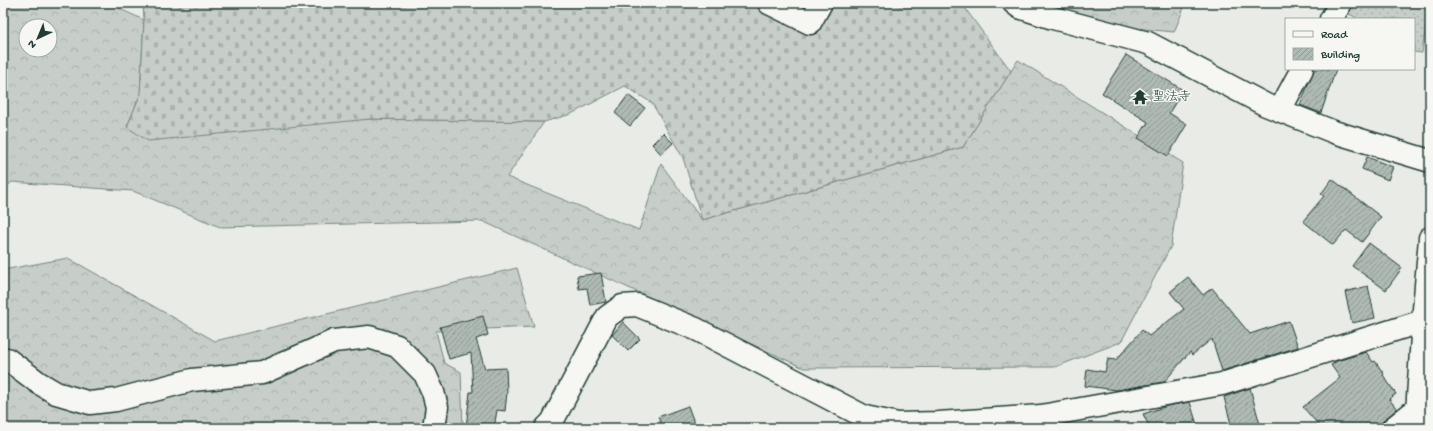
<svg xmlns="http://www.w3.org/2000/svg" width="1433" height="431" font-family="'Gochi Hand','Klee One',sans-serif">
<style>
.forest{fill:url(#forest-crowns);stroke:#73867e;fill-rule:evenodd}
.cemetery{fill:url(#cemetery-stones);stroke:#73867e}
.park{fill:url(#park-dots);stroke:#73867e}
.building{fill:url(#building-hatch);stroke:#1f3d34}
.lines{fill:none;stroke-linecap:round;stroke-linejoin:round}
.minor-casing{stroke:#1f3d34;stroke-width:25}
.minor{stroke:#f6f6f2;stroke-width:22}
.labels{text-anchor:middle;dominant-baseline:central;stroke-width:3;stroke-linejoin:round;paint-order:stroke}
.poi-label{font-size:13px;fill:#1f3d34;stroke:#f6f6f2;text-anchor:start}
</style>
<defs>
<pattern id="forest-crowns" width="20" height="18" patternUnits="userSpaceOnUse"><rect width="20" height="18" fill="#c7cec9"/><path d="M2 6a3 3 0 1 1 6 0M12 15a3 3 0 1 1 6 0" fill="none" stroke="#aab2ad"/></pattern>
<pattern id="cemetery-stones" width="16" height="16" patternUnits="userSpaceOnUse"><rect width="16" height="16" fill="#c7cec9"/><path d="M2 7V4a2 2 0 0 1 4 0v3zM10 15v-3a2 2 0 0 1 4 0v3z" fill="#aab2ad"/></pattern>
<pattern id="park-dots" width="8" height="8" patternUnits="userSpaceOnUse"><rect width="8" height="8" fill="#c7cec9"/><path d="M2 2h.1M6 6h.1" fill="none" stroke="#aab2ad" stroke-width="1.8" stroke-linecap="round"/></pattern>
<pattern id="building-hatch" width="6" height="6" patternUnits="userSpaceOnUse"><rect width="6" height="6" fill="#b0bab5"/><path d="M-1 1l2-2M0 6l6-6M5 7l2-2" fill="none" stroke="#8f9894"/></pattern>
</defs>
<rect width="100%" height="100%" fill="#e9ebe7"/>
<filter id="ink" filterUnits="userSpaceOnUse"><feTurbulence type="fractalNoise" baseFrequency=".025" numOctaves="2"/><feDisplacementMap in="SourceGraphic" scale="8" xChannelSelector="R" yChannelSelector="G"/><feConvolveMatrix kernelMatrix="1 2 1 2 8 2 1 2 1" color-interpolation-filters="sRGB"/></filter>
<g filter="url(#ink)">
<g class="forest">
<path d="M3,3H118L120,9L144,20L140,95L127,127L370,119L544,122L507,177L639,230L661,164L702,220L963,147L1018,60L1183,163L1171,246L1121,342L1055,367L804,368L482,221L220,227L133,191L12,182L3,189ZM26,26H50V50H26Z"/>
<polygon points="1027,3 1186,3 1174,32 1084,23"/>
<polygon points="68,258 215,341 517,268 534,327 436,331 444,363 461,372 463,428 318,428 313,426 310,428 3,428 3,270"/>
</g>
<polygon class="cemetery" points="143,3 963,3 967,11 1011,71 963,147 702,220 683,158 652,103 625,86 571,114 544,122 370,119 148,141 127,127 140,95 144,20"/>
<polygon class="park" points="1350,3 1429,3 1422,53 1414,52 1414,19 1359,19 1345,12"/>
<g class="building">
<polygon points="1126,55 1183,90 1169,113 1187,124 1168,156 1138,138 1148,122 1102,93"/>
<polygon points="1314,69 1336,69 1321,113 1300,105"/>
<polygon points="628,95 645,108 630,126 615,113"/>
<polygon points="663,133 673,143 661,154 652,144"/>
<polygon points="1367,157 1393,167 1388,180 1362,169"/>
<polygon points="1332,179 1381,217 1362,242 1346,230 1333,245 1303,221 1324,196 1321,194"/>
<polygon points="1369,243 1402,268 1386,290 1352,266"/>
<polygon points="601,273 606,302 590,305 587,288 579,289 577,276"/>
<polygon points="1188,277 1203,295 1212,288 1250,334 1289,321 1298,347 1222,371 1212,339 1192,355 1190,352 1164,382 1117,390 1085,386 1087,369 1105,372 1108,359 1116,360 1142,330 1149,336 1184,309 1170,292"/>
<polygon points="1368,286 1375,318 1352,323 1345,292"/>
<polygon points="483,316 488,335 476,339 485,369 506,368 507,392 505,411 497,410 494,428 466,428 470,392 473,392 471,353 449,359 440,327"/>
<polygon points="623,322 640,339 628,351 612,335"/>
<polygon points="1366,352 1373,362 1375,361 1384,374 1383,375 1396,394 1389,399 1397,409 1385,419 1382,423 1381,428 1321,428 1303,407 1340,378 1331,365 1337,361"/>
<polygon points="1250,388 1261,428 1232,428 1224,397"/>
<polygon points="1190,402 1198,428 1150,428 1143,414 1167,406"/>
<polygon points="688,406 696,428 663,428 658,417"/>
</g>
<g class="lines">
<defs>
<g id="minor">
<polyline points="769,3 810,23 821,3"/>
<polyline points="1014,3 1019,7 1053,18 1148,43 1266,105 1334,132 1430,161"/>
<polyline points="1331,19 1341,3"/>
<polyline points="1280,110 1302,69"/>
<polyline points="3,359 7,359 39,383 56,393 90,403 116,400 192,380 262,373 334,341 369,337 397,346 425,374 433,392 437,407 434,428"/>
<polyline points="546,428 552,422 607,317 622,306 637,305 696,329 865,417 898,424 938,423 1041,416 1222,384 1423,321"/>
<polyline points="1393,428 1418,408 1425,404"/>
<polyline points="1416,428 1423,321 1430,238"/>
</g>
</defs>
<use href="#minor" class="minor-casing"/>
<use href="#minor" class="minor"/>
</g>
</g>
<defs>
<symbol id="temple-bare" viewBox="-9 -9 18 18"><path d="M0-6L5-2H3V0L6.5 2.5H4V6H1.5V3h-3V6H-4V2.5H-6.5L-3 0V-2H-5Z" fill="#1f3d34" stroke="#f6f6f2" stroke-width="2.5" paint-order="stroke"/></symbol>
</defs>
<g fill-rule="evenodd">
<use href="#temple-bare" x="1129" y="86" width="22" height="22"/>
</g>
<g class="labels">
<g class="poi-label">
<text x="1152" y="97">聖法寺</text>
</g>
</g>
<rect width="1433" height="431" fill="none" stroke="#f6f6f2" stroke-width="16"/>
<rect x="8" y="8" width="1417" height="415" fill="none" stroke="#1f3d34" stroke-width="1.5" filter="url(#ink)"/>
<rect x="1285" y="18" width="130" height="52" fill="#f6f6f2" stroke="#a0aca6"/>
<rect x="1293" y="31" width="20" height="6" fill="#f6f6f2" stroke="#a0aca6"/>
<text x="1321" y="38" font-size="12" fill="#1f3d34">Road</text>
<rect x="1293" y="48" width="20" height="12" fill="url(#building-hatch)" stroke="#a0aca6"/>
<text x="1321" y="58" font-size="12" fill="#1f3d34">Building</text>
<g transform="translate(38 38) rotate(224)"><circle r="19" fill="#f6f6f2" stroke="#a0aca6"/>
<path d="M0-3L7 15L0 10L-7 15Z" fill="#1f3d34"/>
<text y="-6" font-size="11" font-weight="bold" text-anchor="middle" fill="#1f3d34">N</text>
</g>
</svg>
